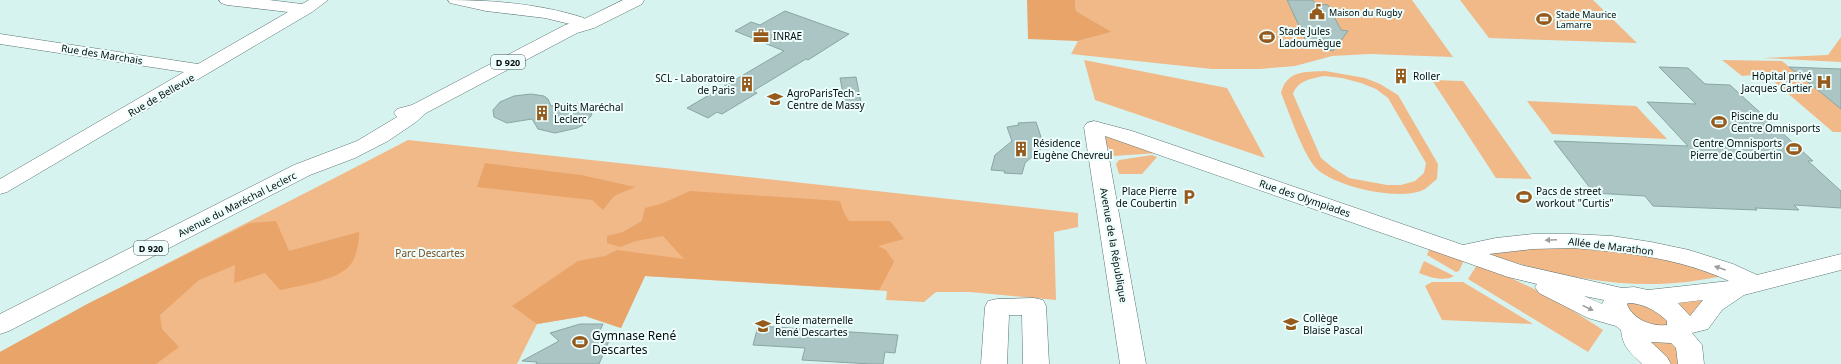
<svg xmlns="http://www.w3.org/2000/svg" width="1841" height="364" font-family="'Noto Sans',sans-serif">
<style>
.green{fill:#f1b888;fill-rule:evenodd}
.forest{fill:#e8a469}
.building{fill:#aac5c3;stroke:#8aa5a3}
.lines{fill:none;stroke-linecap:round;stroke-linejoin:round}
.minor-casing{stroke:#5b7572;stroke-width:1}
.major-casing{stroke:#5b7572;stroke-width:1}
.minor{fill:#fff;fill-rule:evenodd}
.major{fill:#fff;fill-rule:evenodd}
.oneway{fill:#9b9f9e}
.labels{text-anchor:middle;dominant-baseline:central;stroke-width:4;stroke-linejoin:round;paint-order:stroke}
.far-poi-label{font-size:9px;fill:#050e0d;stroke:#edfefc;text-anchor:start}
.shield{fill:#edfefc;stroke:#4b5655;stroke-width:1}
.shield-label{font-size:9px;font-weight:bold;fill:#050e0d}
.poi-label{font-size:10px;fill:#050e0d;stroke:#edfefc;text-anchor:start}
.street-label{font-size:10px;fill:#050e0d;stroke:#edfefc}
.park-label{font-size:10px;fill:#774a1f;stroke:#edfefc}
.near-poi-label{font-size:12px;fill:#050e0d;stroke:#edfefc;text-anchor:start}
</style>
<rect width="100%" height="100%" fill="#d7f3f0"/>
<g class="green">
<polygon points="1075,0 1412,0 1453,57 1370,54 1332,56 1295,66 1259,69 1212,69 1071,54 1078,41 1112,32 1076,11"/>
<polygon points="1460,0 1593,0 1637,43 1489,38"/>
<polygon points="1841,37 1841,62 1763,58 1828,55"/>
<polygon points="1084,60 1227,88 1265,158 1095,100"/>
<polygon points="1722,60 1782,61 1841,109 1841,132 1833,132 1765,74 1742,76"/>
<path d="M1325,71L1365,78L1380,84L1398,95L1438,164L1437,179C1433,182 1429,186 1425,189C1402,202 1337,187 1318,170C1304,158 1289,112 1281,93C1287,70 1305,72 1325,71ZM1324,76L1342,78L1361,83L1376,89L1388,98L1426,163L1424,173L1415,181L1401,185H1387L1349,178L1332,167L1321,158L1293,94C1298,80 1311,79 1324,76Z"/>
<polygon points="1432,80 1463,81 1532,179 1496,178"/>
<polygon points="1527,101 1636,106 1667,139 1552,134"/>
<polygon points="1108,136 1158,153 1114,156 1108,147 1102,146 1104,137"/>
<path d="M408,140L1078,213V227L1054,232L1056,300L970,292H936L924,302L886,300L887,291L645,276L621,328L585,316L537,324L517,364H0V352C134,278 272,211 408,140Z"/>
<polygon points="1152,155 1157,157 1142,174 1119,174 1116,164 1119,160"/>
<path d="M1524,244L1630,250L1726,275C1642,295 1567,279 1485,254Z"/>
<polygon points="1429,249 1464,260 1459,271 1456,272 1427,255"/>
<path d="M1424,261L1454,276C1444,282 1429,277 1419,273Z"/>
<polygon points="1477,265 1511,278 1553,298 1603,330 1588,352 1468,279"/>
<polygon points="1432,282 1463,282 1533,324 1442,320 1425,286"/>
<polygon points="1712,293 1690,319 1669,300"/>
<polygon points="1638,301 1668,318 1667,325 1663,327 1643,325 1625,305 1627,302"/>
<polygon points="1638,334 1672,339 1684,364 1663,364"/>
</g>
<g class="forest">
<polygon points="1027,0 1075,0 1076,11 1112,32 1078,41 1028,39"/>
<polygon points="485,163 581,175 635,187 614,196 603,210 592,200 477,187"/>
<polygon points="690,191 840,201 844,213 849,221 890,221 904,239 878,246 886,250 894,262 879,290 645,276 621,328 585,316 537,324 512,306 578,261 605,256 617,250 684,259 663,236 636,241 620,247 607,243 607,236 623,232 642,221 645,208 661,204"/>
<path d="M276,221L289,251L359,232C359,242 357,257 350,265C339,280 298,286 280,290L265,273L234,283L235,265L199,280L160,315L162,329L179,347L156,364H0V352L89,303L250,223Z"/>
</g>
<g class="building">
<polygon points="1287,0 1312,0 1317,4 1328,5 1341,30 1348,31 1333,51 1307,43"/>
<polygon points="785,11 849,34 808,60 806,59 753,91 757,93 722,114 717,112 708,118 687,108 784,51 735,31 751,22 760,25"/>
<polygon points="1659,67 1688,68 1705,84 1730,85 1813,161 1808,161 1841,191 1841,208 1794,205 1799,210 1755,208 1757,210 1653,206 1645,196 1594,193 1554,141 1688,146 1647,102 1696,104"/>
<polygon points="1789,67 1841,69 1841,109 1824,95"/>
<polygon points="856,77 861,102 845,103 840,78"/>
<polygon points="531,94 544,96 548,99 551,106 567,103 586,105 592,112 591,116 583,125 577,128 555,133 538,129 532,119 507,123 494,117 493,110 500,102 514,96"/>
<polygon points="1036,122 1044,146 1025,163 1022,174 1004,173 1005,171 991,170 995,155 1012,141 1007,127 1019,125 1018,123"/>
<polygon points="580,324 603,324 598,335 611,336 599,364 536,364 537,362 522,361 559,341 550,333"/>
<polygon points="758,326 898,335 895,353 885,352 883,364 871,364 802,360 805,348 753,345"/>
</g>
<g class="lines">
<defs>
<g id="minor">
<polygon points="219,0 269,0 302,4 309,0 328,0 312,12 7,192 0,194 0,179 184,72 0,44 0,34 198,64 288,12 227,5 221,3"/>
<path d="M448,0C493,0 541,4 584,18L586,21L584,24L578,26L545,18L486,11L450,3Z"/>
<path d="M1094,121L1132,131L1463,245L1496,238L1533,234H1572L1612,236L1651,242L1689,250L1733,264L1757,275L1841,254V270L1744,295L1722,310L1708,329L1692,333L1702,345L1704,364H1678L1676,348L1671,343L1651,342L1667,357L1671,364H1642C1630,352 1623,348 1621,330L1616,326L1588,318L1539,293L1535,287L1537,284L1508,277L1105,136L1146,364H1120L1084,127L1087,123ZM1572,248C1626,252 1679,258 1729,281L1648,290L1634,287L1622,288L1521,265L1489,254L1533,249ZM1584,296L1604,300L1602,304ZM1703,300L1690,316L1678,303ZM1628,303C1643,303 1657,311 1667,321V325C1652,327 1632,319 1627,304Z"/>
<polygon points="1034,298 1043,300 1046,306 1049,364 1023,364 1022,315 1009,315 1007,364 981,364 985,307 988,301 997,299"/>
</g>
<polygon id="major" points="623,0 644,0 642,4 594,28 577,33 426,113 416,122 388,141 355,158 310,175 9,331 0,334 0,314 294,165 357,141 397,117 394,113 397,109 412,105 565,25 582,20"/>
</defs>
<use href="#minor" class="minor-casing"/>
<use href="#major" class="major-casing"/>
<use href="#minor" class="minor"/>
<use href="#major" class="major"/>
</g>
<defs><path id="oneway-solid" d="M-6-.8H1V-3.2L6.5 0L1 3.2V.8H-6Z"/></defs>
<g class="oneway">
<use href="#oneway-solid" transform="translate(1551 240) rotate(178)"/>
<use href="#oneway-solid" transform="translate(1720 268) rotate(-161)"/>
<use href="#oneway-solid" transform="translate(1588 308) rotate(26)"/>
</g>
<defs>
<symbol id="civic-bare" viewBox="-9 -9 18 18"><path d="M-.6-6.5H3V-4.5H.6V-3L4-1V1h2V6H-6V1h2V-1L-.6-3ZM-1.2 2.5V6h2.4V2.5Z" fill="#965a1c" stroke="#edfefc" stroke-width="2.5" paint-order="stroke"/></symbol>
<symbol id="stadium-bare" viewBox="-9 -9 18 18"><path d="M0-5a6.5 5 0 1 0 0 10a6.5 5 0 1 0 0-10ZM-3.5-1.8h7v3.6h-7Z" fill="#965a1c" stroke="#edfefc" stroke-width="2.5" paint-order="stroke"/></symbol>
<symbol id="office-bare" viewBox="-9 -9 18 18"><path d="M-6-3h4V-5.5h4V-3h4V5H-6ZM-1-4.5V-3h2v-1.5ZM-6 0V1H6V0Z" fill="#965a1c" stroke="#edfefc" stroke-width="2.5" paint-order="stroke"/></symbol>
<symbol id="building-bare" viewBox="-9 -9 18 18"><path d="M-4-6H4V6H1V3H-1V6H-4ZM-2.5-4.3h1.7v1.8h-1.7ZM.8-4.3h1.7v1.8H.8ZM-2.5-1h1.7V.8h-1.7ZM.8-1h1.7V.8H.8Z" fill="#965a1c" stroke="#edfefc" stroke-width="2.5" paint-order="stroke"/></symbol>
<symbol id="hospital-bare" viewBox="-9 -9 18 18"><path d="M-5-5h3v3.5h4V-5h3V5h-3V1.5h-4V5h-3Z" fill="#965a1c" stroke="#edfefc" stroke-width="2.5" paint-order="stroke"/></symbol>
<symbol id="university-bare" viewBox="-9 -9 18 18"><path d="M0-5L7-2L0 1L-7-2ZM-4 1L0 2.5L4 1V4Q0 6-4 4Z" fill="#965a1c" stroke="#edfefc" stroke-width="2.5" paint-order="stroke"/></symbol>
<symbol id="parking-bare" viewBox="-9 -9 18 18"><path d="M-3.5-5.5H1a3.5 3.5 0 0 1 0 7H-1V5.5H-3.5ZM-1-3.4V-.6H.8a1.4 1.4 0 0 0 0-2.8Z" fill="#965a1c" stroke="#edfefc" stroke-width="2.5" paint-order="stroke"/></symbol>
<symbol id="school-bare" viewBox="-9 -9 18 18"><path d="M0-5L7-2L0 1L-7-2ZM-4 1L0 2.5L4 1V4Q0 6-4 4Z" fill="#965a1c" stroke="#edfefc" stroke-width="2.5" paint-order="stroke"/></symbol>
</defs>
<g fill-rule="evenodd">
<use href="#civic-bare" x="1306" y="1" width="22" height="22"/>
<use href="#stadium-bare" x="1533" y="8" width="22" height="22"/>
<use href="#office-bare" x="750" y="25" width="22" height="22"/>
<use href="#stadium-bare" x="1256" y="26" width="22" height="22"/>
<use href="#building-bare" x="1390" y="65" width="22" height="22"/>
<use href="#hospital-bare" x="1813" y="71" width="22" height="22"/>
<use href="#building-bare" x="736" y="73" width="22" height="22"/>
<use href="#university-bare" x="764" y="88" width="22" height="22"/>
<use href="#building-bare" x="531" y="102" width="22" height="22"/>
<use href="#stadium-bare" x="1708" y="111" width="22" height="22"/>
<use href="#building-bare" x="1010" y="138" width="22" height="22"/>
<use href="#stadium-bare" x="1783" y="138" width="22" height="22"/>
<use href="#parking-bare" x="1178" y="186" width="22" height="22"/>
<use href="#stadium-bare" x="1513" y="186" width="22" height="22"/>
<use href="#school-bare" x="1280" y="313" width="22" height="22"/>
<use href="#school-bare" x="752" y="315" width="22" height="22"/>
<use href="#stadium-bare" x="569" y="331" width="22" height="22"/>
</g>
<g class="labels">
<g class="far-poi-label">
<text x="1329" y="12">Maison du Rugby</text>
<text x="1556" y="14">Stade Maurice<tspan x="1556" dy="10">Lamarre</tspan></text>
</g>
<g class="shield">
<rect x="491" y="55" width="34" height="14" rx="3"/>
<rect x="134" y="241" width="34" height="14" rx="3"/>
</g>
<g class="shield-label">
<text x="508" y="62">D 920</text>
<text x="151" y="248">D 920</text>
</g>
<g class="poi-label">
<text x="1279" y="31">Stade Jules<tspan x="1279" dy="12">Ladoumègue</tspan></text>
<text x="773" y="36">INRAE</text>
<text x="1413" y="76">Roller</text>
<text x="1812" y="76" text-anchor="end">Hôpital privé<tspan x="1812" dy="12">Jacques Cartier</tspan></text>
<text x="735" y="78" text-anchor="end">SCL - Laboratoire<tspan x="735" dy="12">de Paris</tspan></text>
<text x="787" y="93">AgroParisTech -<tspan x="787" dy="12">Centre de Massy</tspan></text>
<text x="554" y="107">Puits Maréchal<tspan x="554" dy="12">Leclerc</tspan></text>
<text x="1731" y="116">Piscine du<tspan x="1731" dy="12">Centre Omnisports</tspan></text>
<text x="1033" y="143">Résidence<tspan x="1033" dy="12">Eugène Chevreul</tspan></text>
<text x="1782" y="143" text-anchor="end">Centre Omnisports<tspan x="1782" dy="12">Pierre de Coubertin</tspan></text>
<text x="1177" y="191" text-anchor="end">Place Pierre<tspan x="1177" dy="12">de Coubertin</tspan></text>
<text x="1536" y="191">Pacs de street<tspan x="1536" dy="12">workout "Curtis"</tspan></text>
<text x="1303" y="318">Collège<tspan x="1303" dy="12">Blaise Pascal</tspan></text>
<text x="775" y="320">École maternelle<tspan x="775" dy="12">René Descartes</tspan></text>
</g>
<g class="street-label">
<text transform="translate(102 54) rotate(9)">Rue des Marchais</text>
<text transform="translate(161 95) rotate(-30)">Rue de Bellevue</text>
<text transform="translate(1305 198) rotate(19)">Rue des Olympiades</text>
<text transform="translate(237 204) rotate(-27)">Avenue du Maréchal Leclerc</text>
<text transform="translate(1114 245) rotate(80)">Avenue de la République</text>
<text transform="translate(1611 246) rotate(7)">Allée de Marathon</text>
</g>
<g class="park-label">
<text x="430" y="253">Parc Descartes</text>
</g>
<g class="near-poi-label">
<text x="592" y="335">Gymnase René<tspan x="592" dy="14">Descartes</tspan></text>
</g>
</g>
</svg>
